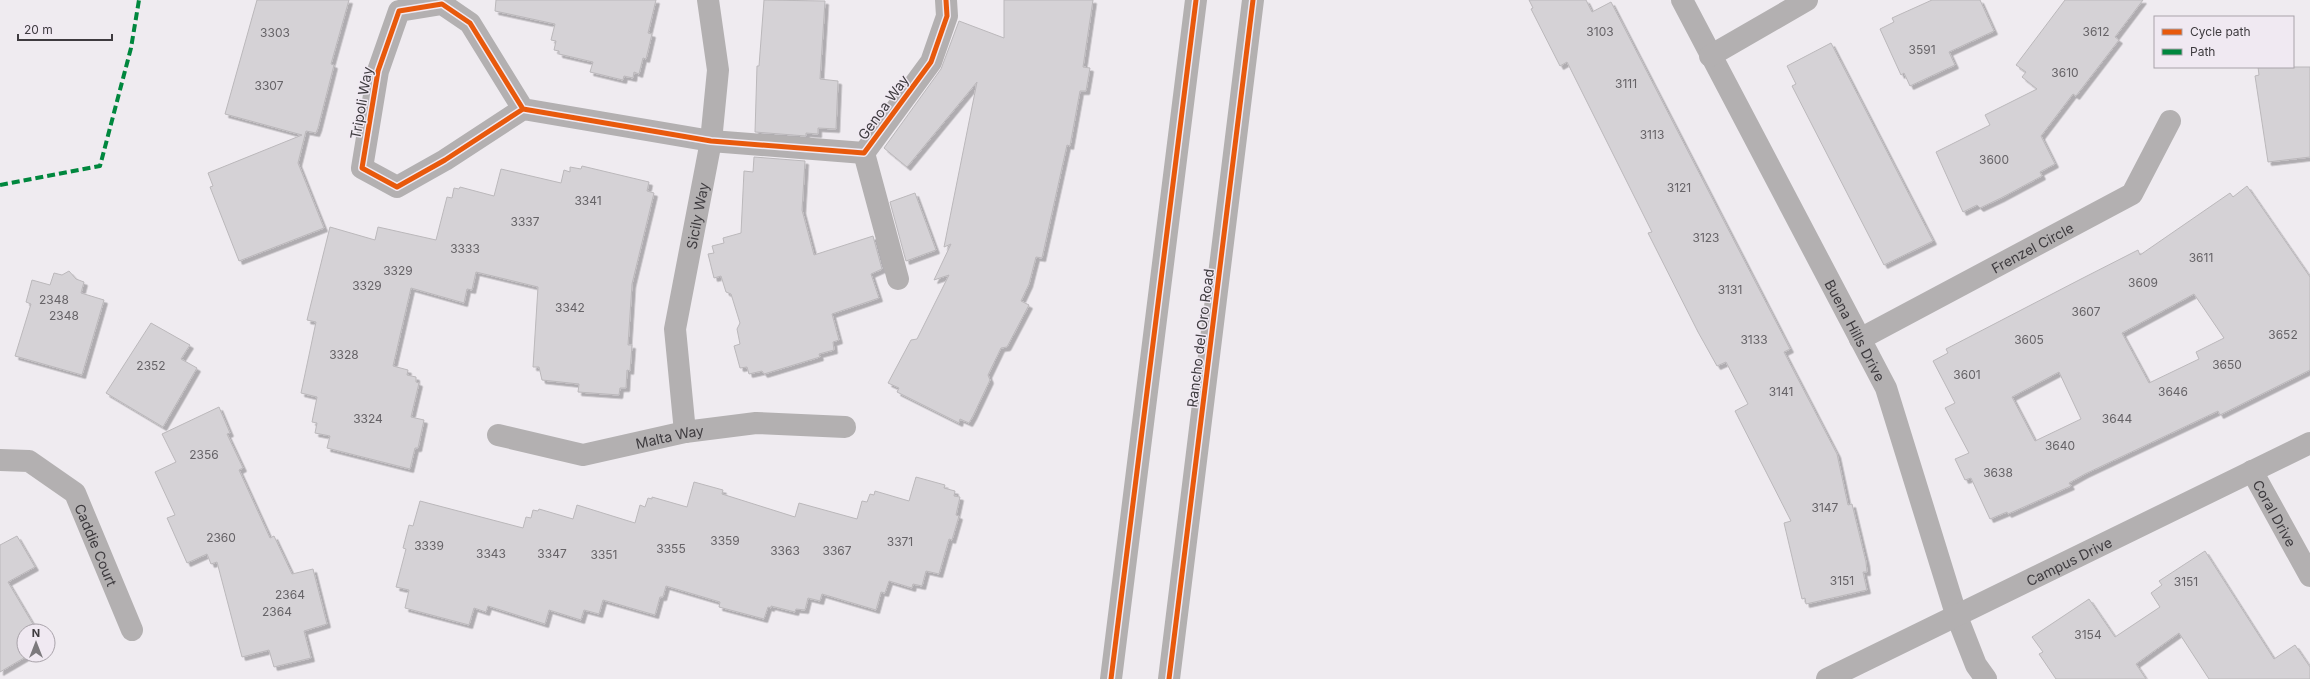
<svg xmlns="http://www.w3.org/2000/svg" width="2310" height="679" font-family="Inter,sans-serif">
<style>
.building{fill:#d5d2d6;stroke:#bbb8bb;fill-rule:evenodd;filter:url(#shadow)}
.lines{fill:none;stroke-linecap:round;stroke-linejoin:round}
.minor{stroke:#b3b0b1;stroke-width:22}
.secondary{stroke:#b3b0b0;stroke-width:22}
.quiet{stroke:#00873e;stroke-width:4;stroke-dasharray:8 4;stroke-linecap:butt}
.cycleway-casing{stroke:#f0e9f2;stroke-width:8}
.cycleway{stroke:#e8590c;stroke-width:5}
.labels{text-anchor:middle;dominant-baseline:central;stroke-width:3;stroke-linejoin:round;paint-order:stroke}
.number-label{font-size:12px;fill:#666367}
.street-label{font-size:14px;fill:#3e3b3f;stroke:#f0e9f2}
</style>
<defs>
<filter id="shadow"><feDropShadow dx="3.5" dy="3.5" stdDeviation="0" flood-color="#0004"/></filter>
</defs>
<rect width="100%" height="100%" fill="#efebf0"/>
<g class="building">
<polygon points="257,0 349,0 331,64 334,65 318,128 316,133 306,131 298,163 324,228 239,261 210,187 213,186 208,173 302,135 225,114"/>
<polygon points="496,0 656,0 648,33 652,34 646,59 643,58 639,74 634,72 633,78 624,76 623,80 590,72 593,62 559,54 559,51 554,50 556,41 551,40 555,24 495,11"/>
<polygon points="764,0 825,1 820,79 838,81 836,129 818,128 818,134 806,133 806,136 755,132 757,66 759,66"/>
<polygon points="1004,0 1093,0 1083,67 1090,68 1086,91 1080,91 1070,146 1067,145 1042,258 1036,257 1029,284 1021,301 1029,305 1007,347 1001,348 988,375 990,380 973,416 969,423 960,419 959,423 897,392 899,388 888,383 911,340 917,339 949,275 934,280 951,244 944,247 977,82 907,167 884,148 941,69 959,21 1004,38"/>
<polygon points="1529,0 1586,0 1592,12 1611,2 1790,349 1784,352 1837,454 1848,505 1852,504 1866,562 1867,572 1863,572 1867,590 1806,604 1805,598 1802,599 1784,523 1791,521 1735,411 1748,404 1726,362 1717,366 1698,332 1648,233 1652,232 1567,62 1560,66 1531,9 1533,8"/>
<polygon points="1932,0 1980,0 1994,31 1949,52 1955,65 1910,86 1904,73 1901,75 1880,29 1894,22 1892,18"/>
<polygon points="2065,0 2143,0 2115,37 2119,40 2076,96 2073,94 2041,136 2055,164 2040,172 2042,176 2001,198 1980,208 1977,205 1963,212 1936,152 1990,125 1985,115 2037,89 2022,77 2026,72 2016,65"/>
<polygon points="1831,43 1933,241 1884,265 1792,86 1796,84 1787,66"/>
<polygon points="2258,67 2310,67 2310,157 2268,162 2255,76 2259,75"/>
<polygon points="754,157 805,161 802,210 814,255 873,236 882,269 871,274 879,298 832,314 839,340 833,342 834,350 819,354 820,357 764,374 762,371 749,374 747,367 740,368 734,346 740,344 737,329 740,323 731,294 726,292 721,276 714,278 708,254 714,253 712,246 724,243 723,238 741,233 744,171 753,172"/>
<polygon points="582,166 649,182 647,191 654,193 632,284 628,345 632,345 630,371 627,370 626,388 620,388 619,395 578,392 579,384 542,380 539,367 533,367 538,287 476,272 472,290 467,289 464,303 411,288 393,366 408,370 407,375 416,377 416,382 419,383 411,417 424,420 418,448 415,448 410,469 327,448 330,436 315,433 317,423 312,422 317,397 301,393 316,322 307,320 330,227 375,240 378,227 436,240 447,197 452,198 454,188 459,189 460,187 494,196 501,169 561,183 564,170 570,172 570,167 581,169"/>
<path d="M2247,186L2310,277V370L2220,415L2218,411L2085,474L2069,483L2071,486L2008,514L2007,512L1990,519L1971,478L1965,480L1955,459L1969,453L1945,408L1955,403L1933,361L1948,353L1946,349L2081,279L2138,250L2140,255L2230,193L2233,197ZM2194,294L2224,338L2196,352L2199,359L2149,383L2122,333ZM2059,372L2081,419L2035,441L2012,397Z"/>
<polygon points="915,193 936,250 906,261 890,202"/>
<polygon points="69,271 76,279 84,282 81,293 104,300 82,375 15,356 31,304 26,302 32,280 50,285 54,273 62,275"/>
<polygon points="151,323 190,345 181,359 197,368 163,427 106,393"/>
<polygon points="219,407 230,433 227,434 243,468 239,470 270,538 274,536 292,574 313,569 327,624 304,631 311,658 274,667 269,650 242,657 217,562 211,564 207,554 187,563 167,518 175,515 155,472 176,462 162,434"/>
<polygon points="916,477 945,485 944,488 955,491 954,496 960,497 956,515 959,516 952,540 949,539 939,574 926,571 922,586 913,584 912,588 889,581 885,593 881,592 876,610 822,594 820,601 808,598 805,610 796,609 795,612 771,606 771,608 768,607 764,619 719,607 720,602 666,586 663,597 660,597 655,615 603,600 599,614 584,610 581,620 549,610 545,624 488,606 486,612 474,608 469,625 405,608 409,590 396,587 406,549 403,548 409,525 413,526 420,501 523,528 526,517 531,518 533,510 538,511 539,509 573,519 577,505 635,523 640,505 645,507 648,498 652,499 652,497 687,507 694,482 723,490 722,494 795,517 799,503 857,519 862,501 867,502 870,494 874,495 875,491 909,501"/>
<polygon points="17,536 35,567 8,582 37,631 24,631 24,655 29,655 0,672 0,545"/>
<polygon points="2205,551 2274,659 2295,645 2310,667 2310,679 2209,679 2179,633 2136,664 2146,679 2056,679 2039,654 2043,652 2032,637 2089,599 2115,637 2160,607 2151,593 2162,585 2159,581"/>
</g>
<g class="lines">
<g class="minor">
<path id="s1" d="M1682,0L1886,388L1956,614L1976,665L1986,679"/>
<polyline points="1710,56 1807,0"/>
<polyline points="523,109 445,160 397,187 362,168 378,71 399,11 442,4 470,23 523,109 711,141 864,153 931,62 947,16 946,0"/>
<polyline points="864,153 898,279"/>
<path id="s2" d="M1860,339L2132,194L2170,121"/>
<path id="s3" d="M685,432L675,329L711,141L718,70L708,0"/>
<path id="s4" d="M498,435L583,455L685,432L756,423L845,427"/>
<path id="s5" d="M0,460L29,461L75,493L132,630"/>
<path id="s6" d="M2252,471L2310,576"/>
<path id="s7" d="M1827,679L2310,443"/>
</g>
<g class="secondary">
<polyline points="1111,679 1196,0"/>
<polyline points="1169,679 1253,0"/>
</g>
<polyline class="quiet" points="0,185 100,166 131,48 139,0"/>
<defs>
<g id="cycleway">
<polyline points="523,109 445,160 397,187 362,168 378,71 399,11 442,4 470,23 523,109 711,141 864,153 931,62 947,16 946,0"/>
<polyline points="1111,679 1196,0"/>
<polyline points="1169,679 1253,0"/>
</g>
</defs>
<use href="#cycleway" class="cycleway-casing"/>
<use href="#cycleway" class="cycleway"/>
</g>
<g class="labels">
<g class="number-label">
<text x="1600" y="31">3103</text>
<text x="2096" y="31">3612</text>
<text x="275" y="32">3303</text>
<text x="1922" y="49">3591</text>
<text x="2065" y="72">3610</text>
<text x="1626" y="83">3111</text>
<text x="269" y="85">3307</text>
<text x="1652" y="134">3113</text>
<text x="1994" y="159">3600</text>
<text x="1679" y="187">3121</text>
<text x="588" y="200">3341</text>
<text x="525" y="221">3337</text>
<text x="1706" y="237">3123</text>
<text x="465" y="248">3333</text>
<text x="2201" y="257">3611</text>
<text x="398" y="270">3329</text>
<text x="2143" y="282">3609</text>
<text x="367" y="285">3329</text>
<text x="1730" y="289">3131</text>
<text x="54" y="299">2348</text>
<text x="570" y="307">3342</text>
<text x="2086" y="311">3607</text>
<text x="64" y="315">2348</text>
<text x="2283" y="334">3652</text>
<text x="1754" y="339">3133</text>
<text x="2029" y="339">3605</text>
<text x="344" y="354">3328</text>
<text x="2227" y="364">3650</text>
<text x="151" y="365">2352</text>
<text x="1967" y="374">3601</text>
<text x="1781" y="391">3141</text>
<text x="2173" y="391">3646</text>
<text x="368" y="418">3324</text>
<text x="2117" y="418">3644</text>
<text x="2060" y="445">3640</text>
<text x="204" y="454">2356</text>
<text x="1998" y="472">3638</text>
<text x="1825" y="507">3147</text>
<text x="221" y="537">2360</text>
<text x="725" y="540">3359</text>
<text x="900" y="541">3371</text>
<text x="429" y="545">3339</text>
<text x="671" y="548">3355</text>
<text x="785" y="550">3363</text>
<text x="837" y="550">3367</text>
<text x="491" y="553">3343</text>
<text x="552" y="553">3347</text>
<text x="604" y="554">3351</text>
<text x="1842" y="580">3151</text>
<text x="2186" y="581">3151</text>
<text x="290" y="594">2364</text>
<text x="277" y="611">2364</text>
<text x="2088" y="634">3154</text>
</g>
<g class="street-label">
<text transform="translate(361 103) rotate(-80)">Tripoli Way</text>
<text transform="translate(883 107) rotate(-54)">Genoa Way</text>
<text stroke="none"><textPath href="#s3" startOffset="219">Sicily Way</textPath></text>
<text stroke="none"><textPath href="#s2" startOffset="195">Frenzel Circle</textPath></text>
<text stroke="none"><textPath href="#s1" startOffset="373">Buena Hills Drive</textPath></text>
<text transform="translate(1200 338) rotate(-83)">Rancho del Oro Road</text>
<text stroke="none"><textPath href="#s4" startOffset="176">Malta Way</textPath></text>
<text stroke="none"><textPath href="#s6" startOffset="48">Coral Drive</textPath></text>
<text stroke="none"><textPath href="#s5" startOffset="141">Caddie Court</textPath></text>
<text stroke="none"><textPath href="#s7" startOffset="269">Campus Drive</textPath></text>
</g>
</g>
<rect x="2154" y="16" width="140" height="52" fill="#f0e9f2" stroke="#a9a3aa"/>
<rect x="2162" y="29" width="20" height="6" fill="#e8590c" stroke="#a9a3aa"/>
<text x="2190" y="36" font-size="12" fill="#3e3b3f">Cycle path</text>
<rect x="2162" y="49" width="20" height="6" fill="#00873e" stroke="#a9a3aa"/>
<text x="2190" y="56" font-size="12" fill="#3e3b3f">Path</text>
<g transform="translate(36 643)"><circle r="19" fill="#f0e9f2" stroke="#a9a3aa"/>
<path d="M0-3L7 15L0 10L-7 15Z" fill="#7c797d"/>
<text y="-6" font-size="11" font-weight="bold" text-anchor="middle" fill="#3e3b3f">N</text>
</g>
<path d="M18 34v6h94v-6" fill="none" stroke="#3e3b3f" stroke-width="2"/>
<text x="24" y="34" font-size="12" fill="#3e3b3f" stroke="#f0e9f2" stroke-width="3" paint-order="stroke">20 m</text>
</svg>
